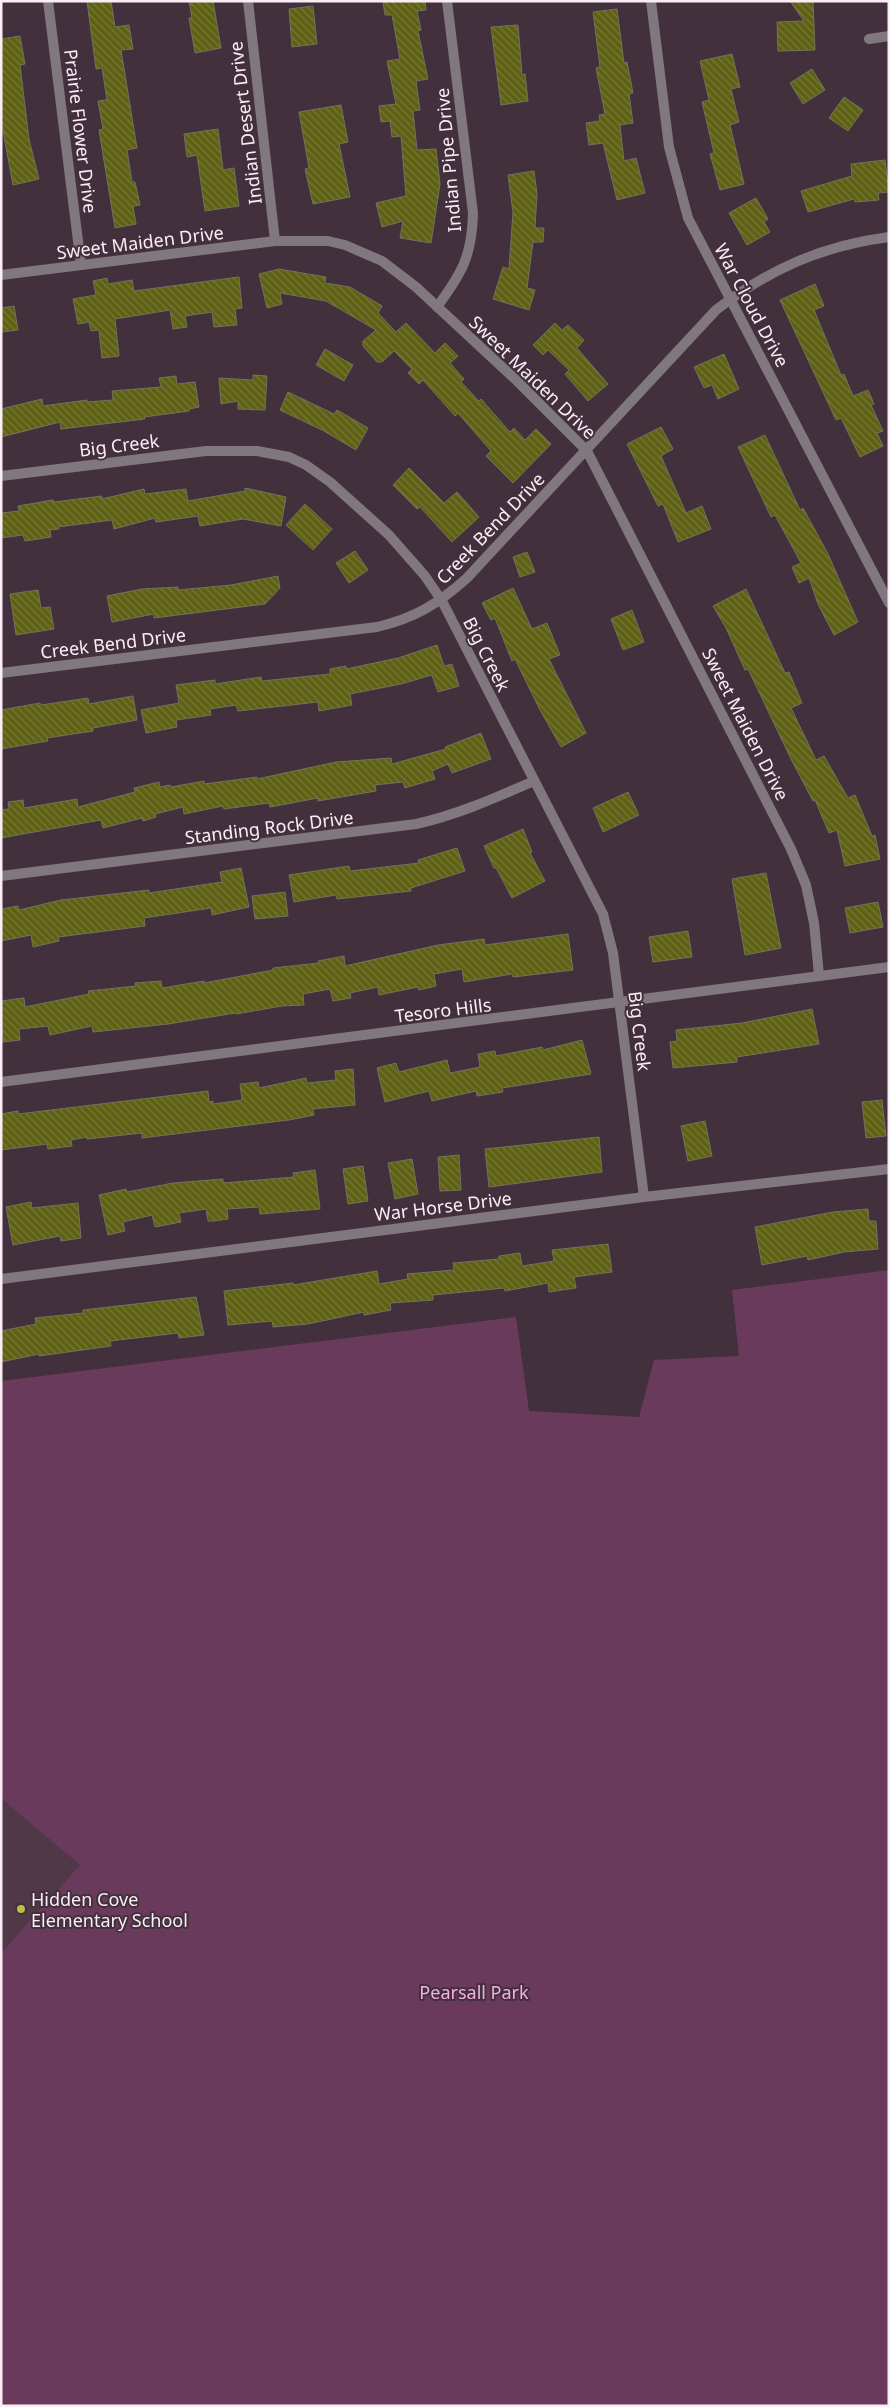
<svg xmlns="http://www.w3.org/2000/svg" width="890" height="2407" font-family="'Noto Sans',sans-serif">
<style>
.built{fill:#503849}
.park{fill:#6a3a5c}
.building{fill:url(#building-back-hatch);stroke:#71735c}
.lines{fill:none;stroke-linecap:round;stroke-linejoin:round}
.minor{stroke:#81777e;stroke-width:10}
.poi-dot{fill:#bac045;stroke:#43303d;stroke-width:2}
.labels{text-anchor:middle;dominant-baseline:central;stroke-width:4;stroke-linejoin:round;paint-order:stroke}
.street-label{font-size:18px;fill:#faedf5;stroke:#43303d}
.poi-label{font-size:18px;fill:#faedf5;stroke:#43303d;text-anchor:start}
.park-label{font-size:18px;fill:#f6b0e0;stroke:#43303d}
</style>
<defs>
<pattern id="building-back-hatch" width="6" height="6" patternUnits="userSpaceOnUse" patternTransform="scale(1.25)"><rect width="6" height="6" fill="#5e6114"/><path d="M-1 5l2 2M0 0l6 6M5-1l2 2" fill="none" stroke="#767837"/></pattern>
</defs>
<rect width="100%" height="100%" fill="#43303d"/>
<polygon class="built" points="1,1795 80,1865 1,1953"/>
<polygon class="park" points="889,1270 889,2406 1,2406 1,1953 80,1865 1,1798 1,1381 516,1317 529,1411 639,1417 654,1360 739,1356 732,1290"/>
<g class="building">
<polygon points="87,1 111,1 115,27 129,25 133,49 121,50 137,148 127,150 132,182 135,182 140,205 133,206 136,224 115,228 99,130 103,129 98,101 107,100 102,68 96,69"/>
<polygon points="189,1 213,1 221,48 195,53 189,18 192,18"/>
<polygon points="383,1 425,1 426,10 417,11 421,30 418,31 428,79 416,81 420,110 413,111 417,150 436,149 440,184 431,243 400,238 403,221 382,227 376,203 406,196 401,136 392,137 390,121 381,122 379,106 396,104 387,61 400,59 392,15 385,15"/>
<polygon points="790,1 813,1 815,50 778,51 777,22 804,21"/>
<polygon points="313,6 317,44 292,47 289,9"/>
<polygon points="617,9 624,63 627,62 633,93 629,94 633,123 620,125 624,161 636,158 645,193 617,200 603,143 589,145 586,123 600,121 599,115 605,114 596,68 600,67 593,12"/>
<polygon points="518,25 522,75 525,74 528,101 501,105 491,27"/>
<polygon points="20,36 25,64 20,65 29,139 39,179 13,185 1,120 1,39"/>
<polygon points="732,54 740,87 731,89 739,122 730,125 744,184 720,190 710,154 714,153 702,102 709,100 700,61"/>
<polygon points="812,69 825,90 803,104 790,83"/>
<polygon points="844,97 863,110 848,131 829,118"/>
<polygon points="341,105 348,142 339,144 350,197 313,204 305,169 309,168 299,112"/>
<polygon points="218,129 223,170 234,168 239,206 205,211 197,155 187,157 184,134"/>
<polygon points="885,160 889,192 878,193 879,200 855,202 854,199 808,212 801,191 852,176 851,164"/>
<polygon points="534,171 537,194 535,228 544,228 543,242 533,242 527,288 535,290 529,310 493,299 503,267 509,269 513,212 508,175"/>
<polygon points="756,198 768,219 764,222 770,232 747,245 729,213"/>
<polygon points="279,269 326,277 325,283 350,287 382,306 378,313 396,332 406,323 435,353 445,343 458,356 450,363 464,379 461,382 479,401 481,399 510,432 514,428 525,440 536,429 551,444 513,483 486,456 491,451 458,413 455,416 423,380 419,384 408,373 412,369 394,351 382,362 377,362 363,346 363,341 376,330 326,301 280,293 282,304 267,308 259,274"/>
<polygon points="239,277 242,308 235,309 237,325 214,327 212,312 185,316 187,327 173,329 170,310 115,319 119,356 102,358 99,330 91,331 89,322 78,324 73,299 96,295 93,281 107,278 108,284 132,280 134,291"/>
<polygon points="815,284 824,306 814,310 841,375 844,374 853,396 868,390 874,404 871,405 883,431 877,433 883,446 860,457 841,418 836,420 780,300"/>
<polygon points="14,306 18,330 1,332 1,308"/>
<polygon points="555,323 562,330 568,325 584,340 577,348 608,384 588,401 565,374 569,370 548,350 543,355 533,345"/>
<polygon points="325,349 353,365 344,381 316,365"/>
<polygon points="724,354 739,389 718,399 712,385 704,388 694,367"/>
<polygon points="253,375 267,376 265,410 238,409 238,401 221,404 219,378 253,380"/>
<polygon points="176,376 177,384 195,382 199,407 189,409 189,411 144,417 145,419 61,429 60,422 1,437 1,409 42,399 43,406 87,400 87,402 113,400 112,391 161,387 159,378"/>
<polygon points="288,392 334,414 337,410 368,428 356,450 324,431 280,410"/>
<polygon points="661,427 673,449 661,456 686,513 702,506 711,529 678,542 663,504 658,506 627,444"/>
<polygon points="765,435 800,510 803,508 827,552 858,622 834,635 818,604 809,578 799,583 792,567 801,563 775,515 771,517 738,447"/>
<polygon points="409,468 444,503 457,492 479,517 452,542 420,507 417,509 393,485"/>
<polygon points="245,488 286,497 281,526 243,519 200,526 198,516 156,522 155,518 114,529 112,520 58,527 59,529 50,530 51,537 25,541 23,535 1,538 1,513 19,511 18,506 53,500 54,502 102,496 102,499 144,489 145,494 186,489 188,501 245,491"/>
<polygon points="305,504 332,529 313,550 286,525"/>
<polygon points="355,551 368,570 349,583 336,563"/>
<polygon points="527,552 535,572 520,577 513,557"/>
<polygon points="278,576 280,588 265,604 154,618 154,614 112,622 107,596 142,589 178,587 178,590 231,585"/>
<polygon points="513,588 532,629 547,623 560,655 549,659 586,733 561,747 540,710 515,659 512,661 495,618 491,620 482,603"/>
<polygon points="746,589 785,673 789,672 802,703 791,708 816,760 824,756 848,798 855,795 872,836 875,835 880,859 845,866 837,830 829,833 815,800 813,801 791,759 748,669 745,670 726,628 713,606"/>
<polygon points="38,590 41,608 50,607 54,629 16,635 10,594"/>
<polygon points="632,610 644,642 623,650 611,619"/>
<polygon points="437,645 444,666 452,664 459,686 438,692 432,675 401,684 350,694 352,705 319,711 318,702 238,711 236,705 210,709 211,715 176,720 177,727 146,733 141,710 179,703 176,685 215,680 215,684 261,677 262,681 330,674 330,669 346,666 346,669 398,658"/>
<polygon points="133,696 137,720 93,728 93,731 47,738 48,741 1,749 1,710 40,703 41,705 88,698 89,704"/>
<polygon points="481,733 491,759 452,773 448,764 432,771 435,779 405,788 403,782 375,785 376,791 318,801 318,798 270,807 269,803 224,809 223,806 184,814 183,807 155,814 156,817 143,821 142,818 103,828 101,820 1,838 1,810 9,809 8,802 23,800 24,808 77,799 78,807 135,792 134,788 159,782 160,787 170,785 171,787 204,781 204,784 257,777 257,779 336,762 391,758 392,764 446,749 445,747"/>
<polygon points="628,792 639,815 603,832 593,808"/>
<polygon points="523,829 532,852 530,853 545,881 512,898 496,868 494,868 484,846"/>
<polygon points="457,848 465,871 411,888 411,891 337,899 336,895 294,902 289,875 349,866 350,871 419,863 418,860"/>
<polygon points="241,868 249,907 212,915 211,908 144,918 145,926 58,937 59,941 33,947 31,935 1,941 1,909 18,906 19,910 61,900 149,890 149,893 222,882 220,872"/>
<polygon points="766,873 781,948 745,955 732,879"/>
<polygon points="285,892 288,916 255,919 252,896"/>
<polygon points="878,902 883,927 850,933 845,908"/>
<polygon points="688,931 692,957 653,962 649,937"/>
<polygon points="568,934 573,970 513,977 512,974 464,982 462,969 434,974 436,986 419,990 418,987 379,995 378,987 350,993 351,998 333,1001 330,989 303,994 304,1005 282,1006 236,1014 235,1013 168,1024 93,1032 92,1026 50,1035 48,1026 19,1029 20,1040 3,1042 1,1001 24,998 25,1007 89,994 88,991 136,986 135,983 161,981 162,988 204,981 204,983 273,970 273,968 319,963 318,961 344,956 345,966 438,945 484,939 485,945"/>
<polygon points="812,1009 819,1044 737,1057 737,1062 673,1068 670,1042 677,1041 676,1030 742,1023"/>
<polygon points="582,1040 591,1074 502,1088 503,1092 477,1096 476,1091 432,1101 429,1091 385,1102 377,1068 396,1063 399,1072 447,1060 450,1073 480,1067 478,1054 495,1051 496,1056 542,1047 543,1050"/>
<polygon points="353,1069 355,1105 313,1109 314,1115 289,1120 142,1138 142,1133 87,1139 87,1137 71,1140 72,1146 48,1149 47,1144 1,1150 1,1114 18,1111 18,1114 208,1091 209,1102 213,1101 213,1104 242,1100 240,1084 258,1082 259,1088 306,1078 307,1083 336,1080 335,1071"/>
<polygon points="882,1100 886,1136 866,1138 862,1102"/>
<polygon points="705,1121 712,1156 688,1161 681,1126"/>
<polygon points="599,1137 602,1172 489,1187 485,1149"/>
<polygon points="459,1155 461,1190 440,1191 438,1157"/>
<polygon points="412,1159 418,1194 395,1199 388,1163"/>
<polygon points="363,1166 368,1201 348,1204 343,1169"/>
<polygon points="315,1170 320,1209 260,1214 259,1207 227,1209 228,1219 214,1221 208,1221 206,1209 179,1213 181,1222 155,1227 152,1215 123,1222 125,1231 108,1235 99,1195 126,1189 127,1192 173,1183 223,1179 223,1183 294,1177 293,1173"/>
<polygon points="31,1202 32,1208 78,1203 81,1238 61,1241 60,1236 13,1245 6,1207"/>
<polygon points="868,1209 869,1221 876,1221 878,1249 844,1252 808,1260 807,1256 762,1265 755,1227 833,1212"/>
<polygon points="608,1244 612,1272 574,1277 576,1288 549,1292 548,1283 505,1291 504,1288 433,1295 433,1300 390,1303 391,1310 364,1315 364,1312 308,1324 273,1327 272,1321 228,1325 224,1291 293,1283 293,1285 377,1271 379,1284 408,1279 407,1274 454,1270 453,1263 499,1259 499,1256 520,1253 522,1266 554,1261 552,1250"/>
<polygon points="196,1297 204,1335 179,1338 178,1333 110,1341 111,1346 39,1356 39,1354 1,1362 1,1331 36,1324 35,1318 83,1313 83,1310"/>
</g>
<g class="lines">
<g class="minor">
<polyline points="48,1 81,265"/>
<polyline points="248,1 275,241"/>
<polyline points="651,1 669,147 688,218 889,603"/>
<polyline points="869,39 889,36"/>
<polyline points="1,275 275,241 328,241 345,245 382,261 416,287 515,379 587,451 791,849 806,885 814,923 819,975"/>
<path d="M437,307C462,273 472,256 473,213L447,1"/>
<polyline points="1,476 206,451 257,451 289,457 306,465 330,482 389,535 425,576 442,601 603,914 613,953 644,1197"/>
<path d="M1,673L377,627C415,618 438,604 467,578L716,310C770,269 821,246 889,237"/>
<path d="M1,876L416,824C457,815 495,798 534,781"/>
<polyline points="1,1082 889,967"/>
<polyline points="1,1279 644,1197 889,1169"/>
</g>
</g>
<circle class="poi-dot" cx="21" cy="1909" r="5"/>
<g class="labels">
<g class="street-label">
<text transform="translate(245 123) rotate(-97)">Indian Desert Drive</text>
<text transform="translate(81 131) rotate(83)">Prairie Flower Drive</text>
<text transform="translate(448 160) rotate(-95)">Indian Pipe Drive</text>
<text transform="translate(140 242) rotate(-7)">Sweet Maiden Drive</text>
<text transform="translate(752 305) rotate(62)">War Cloud Drive</text>
<text transform="translate(533 377) rotate(44)">Sweet Maiden Drive</text>
<text transform="translate(119 445) rotate(-7)">Big Creek</text>
<text transform="translate(490 528) rotate(-46)">Creek Bend Drive</text>
<text transform="translate(113 643) rotate(-7)">Creek Bend Drive</text>
<text transform="translate(487 654) rotate(63)">Big Creek</text>
<text transform="translate(746 724) rotate(63)">Sweet Maiden Drive</text>
<text transform="translate(269 827) rotate(-7)">Standing Rock Drive</text>
<text transform="translate(443 1010) rotate(-7)">Tesoro Hills</text>
<text transform="translate(640 1031) rotate(83)">Big Creek</text>
<text transform="translate(443 1206) rotate(-7)">War Horse Drive</text>
</g>
<g class="poi-label">
<text x="31" y="1899">Hidden Cove<tspan x="31" dy="21">Elementary School</tspan></text>
</g>
<g class="park-label">
<text x="474" y="1992">Pearsall Park</text>
</g>
</g>
<rect width="890" height="2407" fill="none" stroke="#faedf5" stroke-width="5"/>
</svg>
